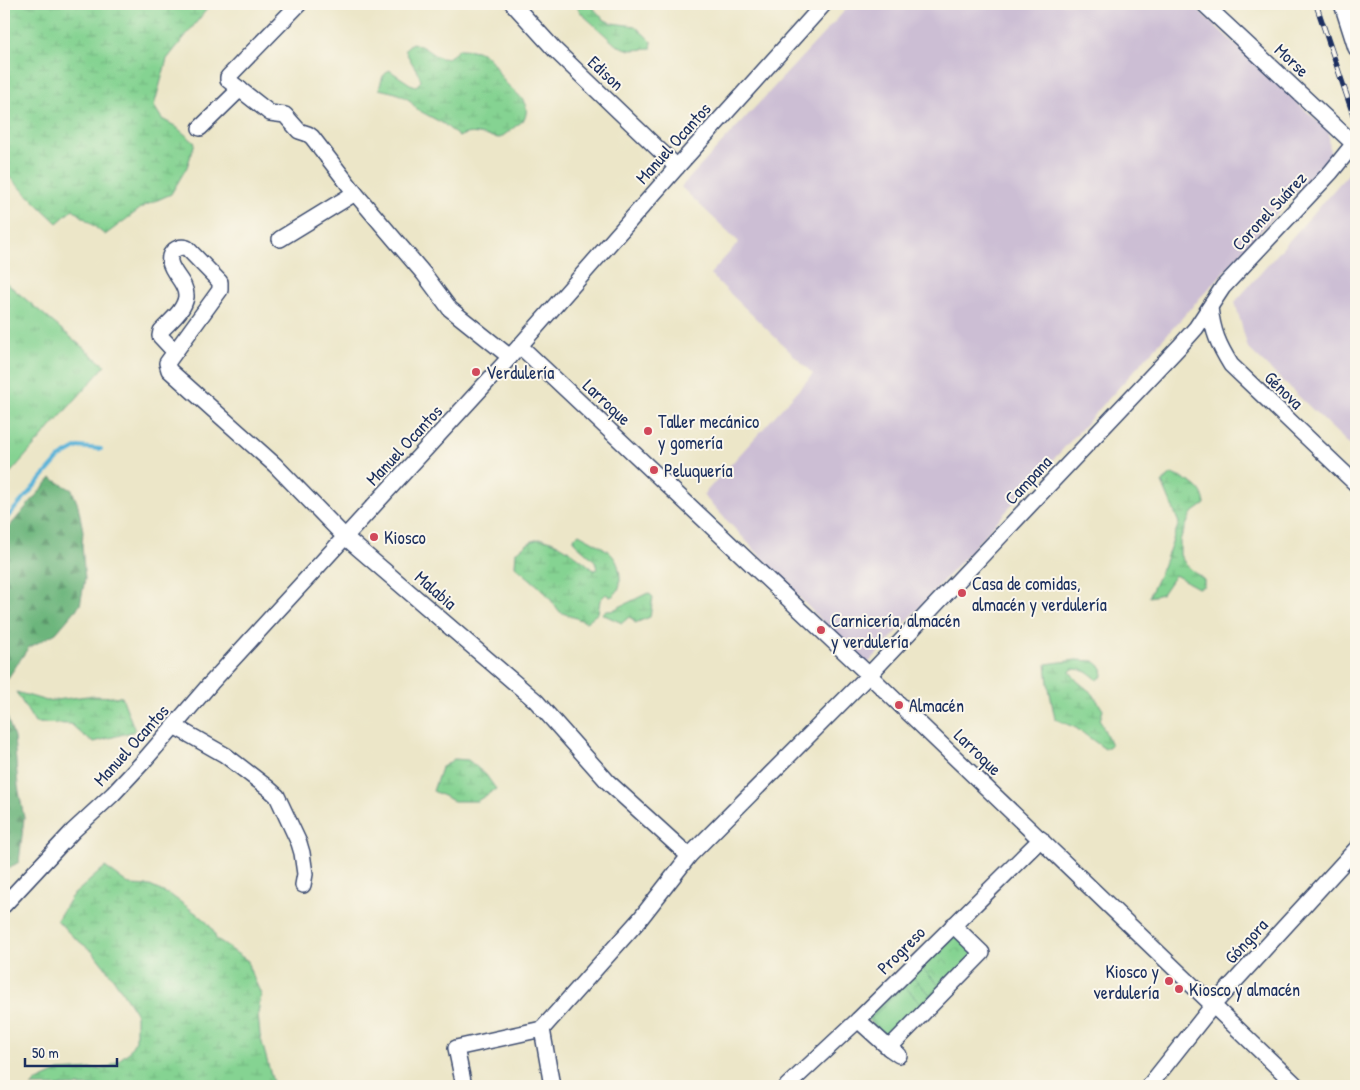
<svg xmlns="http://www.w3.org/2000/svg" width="1360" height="1090" font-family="'Patrick Hand',sans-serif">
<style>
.industrial{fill:#ccbed4}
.grass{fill:url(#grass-tufts);stroke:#508178}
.forest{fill:url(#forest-firs);stroke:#44726d}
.wetland{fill:url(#wetland-marsh);stroke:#508178}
.park{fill:url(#park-crowns);stroke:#508178}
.pitch{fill:#85d392;stroke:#508178}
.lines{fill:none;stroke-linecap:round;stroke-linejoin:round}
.stream{stroke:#5bb4d9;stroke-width:4}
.minor-casing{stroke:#3a4a6e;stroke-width:18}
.minor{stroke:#fff;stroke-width:15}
.rail-casing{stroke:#1b2f5e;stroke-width:5.5}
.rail{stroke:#fbf7ec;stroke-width:4;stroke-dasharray:11;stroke-linecap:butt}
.poi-dot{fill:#d1495b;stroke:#fbf7ec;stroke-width:2}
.labels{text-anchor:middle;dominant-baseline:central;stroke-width:4;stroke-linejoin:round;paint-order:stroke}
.street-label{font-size:18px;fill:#1b2f5e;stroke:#fbf7ec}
.poi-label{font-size:18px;fill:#1b2f5e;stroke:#fbf7ec;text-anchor:start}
</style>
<defs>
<pattern id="grass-tufts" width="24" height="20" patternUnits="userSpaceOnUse" patternTransform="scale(1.25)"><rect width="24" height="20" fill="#85d392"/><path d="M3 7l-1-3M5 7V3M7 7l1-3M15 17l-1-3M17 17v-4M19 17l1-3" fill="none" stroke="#72b580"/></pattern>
<pattern id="forest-firs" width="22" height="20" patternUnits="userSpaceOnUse" patternTransform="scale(1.25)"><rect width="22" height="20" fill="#6cb57c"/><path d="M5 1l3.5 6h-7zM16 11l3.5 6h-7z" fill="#589469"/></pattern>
<pattern id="wetland-marsh" width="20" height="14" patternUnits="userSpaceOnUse" patternTransform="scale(1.25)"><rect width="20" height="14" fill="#85d392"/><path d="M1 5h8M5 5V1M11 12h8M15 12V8" fill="none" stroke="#72b580"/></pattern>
<pattern id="park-crowns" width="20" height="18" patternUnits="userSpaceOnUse" patternTransform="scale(1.25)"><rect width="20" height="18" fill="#85d392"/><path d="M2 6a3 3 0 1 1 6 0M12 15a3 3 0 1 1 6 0" fill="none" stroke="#72b580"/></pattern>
</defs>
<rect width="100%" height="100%" fill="#fbf7ec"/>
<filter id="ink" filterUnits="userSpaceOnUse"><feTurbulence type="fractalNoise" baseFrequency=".02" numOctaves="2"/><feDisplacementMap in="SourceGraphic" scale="10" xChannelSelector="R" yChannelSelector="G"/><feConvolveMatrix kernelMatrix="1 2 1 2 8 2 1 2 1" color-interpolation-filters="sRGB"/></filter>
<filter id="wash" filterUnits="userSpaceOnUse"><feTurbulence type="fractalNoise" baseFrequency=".0096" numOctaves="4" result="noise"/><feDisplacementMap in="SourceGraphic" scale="20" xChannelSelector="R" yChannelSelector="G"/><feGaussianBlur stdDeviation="1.12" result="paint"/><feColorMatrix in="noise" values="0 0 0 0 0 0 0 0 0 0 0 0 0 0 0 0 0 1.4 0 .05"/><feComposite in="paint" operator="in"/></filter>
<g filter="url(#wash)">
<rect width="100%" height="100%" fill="#ece6c8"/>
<g class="industrial">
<polygon points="851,4 1192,4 1329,132 1330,155 865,667 703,495 813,374 710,274 739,242 681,187"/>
<polygon points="1356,165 1356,451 1248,348 1235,302"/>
</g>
<polygon class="grass" points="4,281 105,366 4,480"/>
<g class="forest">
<polygon points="51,478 72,490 78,505 83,531 82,546 85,579 80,605 56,633 28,648 4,684 4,533"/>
<polygon points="4,708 14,738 18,786 24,818 19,862 4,871"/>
</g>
<g class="wetland">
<polygon points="4,4 210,4 207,9 167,59 154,106 162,119 175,126 195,143 187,167 171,194 144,206 105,235 73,209 57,223 4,172"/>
<polygon points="575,4 590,4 603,19 611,23 635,26 652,42 651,49 630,50 616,45 581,13"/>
<path d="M412,43C434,48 439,71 459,49C467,49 475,50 482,53C494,59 497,72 504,81C514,93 533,101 524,120L500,138C486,137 472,129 459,137L444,124L418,110L408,99L396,93L379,89L383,76L389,70L410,84L416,86L421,81C418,69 409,61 405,49Z"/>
<path d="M1172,474C1189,482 1202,484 1205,504L1191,514L1180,540V555L1186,565L1204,580V586L1198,588L1175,575L1162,594L1149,597L1163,567L1179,523L1162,482Z"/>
<path d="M579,534C603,548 621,552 620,582C620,589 616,595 610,597L606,594L600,600L598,613L586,622L560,612L544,591L515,566L516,552C523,547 531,540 540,539C554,537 583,561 594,570L597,569L595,561L574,542V538Z"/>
<polygon points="648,593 653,597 650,617 635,623 634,620 629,617 622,623 602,614 606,610 611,611"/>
<path d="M1076,660L1094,661L1102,668L1103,676L1097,680C1090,672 1083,669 1072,669L1070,672L1077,681L1093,694L1103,710L1100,720L1111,745L1105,749L1076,728L1055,719L1048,683L1046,664Z"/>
<polygon points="16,692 47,701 88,696 122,697 135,731 94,742 83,735 71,724 35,723"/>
<polygon points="454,759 468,760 486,775 496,789 477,801 454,801 433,791 441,768"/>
<polygon points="105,867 130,885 150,886 172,896 204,919 213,930 216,939 248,961 249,968 261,994 258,1014 260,1035 274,1086 31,1086 35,1082 59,1071 108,1068 128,1053 136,1040 136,1013 112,976 93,952 71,935 57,920 71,897"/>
</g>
<polygon class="park" points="954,931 978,954 889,1042 866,1018"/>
<g class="pitch">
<polygon points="922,968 940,986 931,995 913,977"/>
<polygon points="904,986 922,1004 888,1037 870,1019"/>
</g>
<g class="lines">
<polyline class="stream" points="4,521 60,457 78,447 101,449"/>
</g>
</g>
<g filter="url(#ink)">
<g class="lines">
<defs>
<g id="minor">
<polyline points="299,4 228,77 228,80 270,113 285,115 299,131 308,134 312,137 355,193 424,274 450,309 510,357"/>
<polyline points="513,4 555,50 677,167"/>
<polyline points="1204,4 1354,144"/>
<polyline points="1342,4 1356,48"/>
<polyline points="200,128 240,89"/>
<polyline points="280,239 355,193"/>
<path d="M1210,308C1213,332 1218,344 1231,365L1356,484"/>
<polyline points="520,346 869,675 1297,1086"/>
<path d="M175,352L160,336L161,331C170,321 184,311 186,297C187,283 173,275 170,262C168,252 178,245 187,248L220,282V290L167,363L169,370L275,465L344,536L536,701L608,782L689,856"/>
<polyline points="174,726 225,755 268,788 277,796 299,843 302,853 305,874 303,885"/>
<polyline points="4,905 73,831 113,794 142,763 211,683 510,357 677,167 824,4"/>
<polyline points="858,1020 889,1048 899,1055"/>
<polyline points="542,1029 552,1086"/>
<polyline points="889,1048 982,953 953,925"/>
<polyline points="464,1086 456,1048 542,1029 640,919 689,856 869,675 1179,347 1196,328 1223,287 1331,172 1356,141"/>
<polyline points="787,1086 858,1020 1041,839"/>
<polyline points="1149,1086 1214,1004 1356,849"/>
</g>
</defs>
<use href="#minor" class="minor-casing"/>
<use href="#minor" class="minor"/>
<defs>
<polyline id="rail" points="1316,4 1356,123"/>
</defs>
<use href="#rail" class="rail-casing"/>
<use href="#rail" class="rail"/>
</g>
</g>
<g class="poi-dot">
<circle cx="476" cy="372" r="5"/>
<circle cx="648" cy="431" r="5"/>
<circle cx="654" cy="470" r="5"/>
<circle cx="374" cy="537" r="5"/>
<circle cx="962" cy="593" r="5"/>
<circle cx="821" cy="630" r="5"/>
<circle cx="899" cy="705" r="5"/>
<circle cx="1169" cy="981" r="5"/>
<circle cx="1179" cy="989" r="5"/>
</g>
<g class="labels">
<g class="street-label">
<text transform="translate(1292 60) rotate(43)">Morse</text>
<text transform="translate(606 73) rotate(43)">Edison</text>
<text transform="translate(673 143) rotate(-48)">Manuel Ocantos</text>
<text transform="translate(1269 211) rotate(-47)">Coronel Suárez</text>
<text transform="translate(1284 390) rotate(44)">Génova</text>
<text transform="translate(607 402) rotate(43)">Larroque</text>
<text transform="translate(404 445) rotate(-47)">Manuel Ocantos</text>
<text transform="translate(1028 480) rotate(-47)">Campana</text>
<text transform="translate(436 590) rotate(41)">Malabia</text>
<text transform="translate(131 745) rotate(-48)">Manuel Ocantos</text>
<text transform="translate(978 752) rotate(44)">Larroque</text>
<text transform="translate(1246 941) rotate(-47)">Góngora</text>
<text transform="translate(901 950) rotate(-45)">Progreso</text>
</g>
<g class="poi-label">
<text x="486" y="372">Verdulería</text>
<text x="658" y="421">Taller mecánico<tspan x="658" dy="21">y gomería</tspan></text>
<text x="664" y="470">Peluquería</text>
<text x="384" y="537">Kiosco</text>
<text x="972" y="583">Casa de comidas,<tspan x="972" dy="21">almacén y verdulería</tspan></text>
<text x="831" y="620">Carnicería, almacén<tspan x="831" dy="21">y verdulería</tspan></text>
<text x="909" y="705">Almacén</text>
<text x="1159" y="971" text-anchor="end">Kiosco y<tspan x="1159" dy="21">verdulería</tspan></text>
<text x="1189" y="989">Kiosco y almacén</text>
</g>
</g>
<rect width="1360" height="1090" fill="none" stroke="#fbf7ec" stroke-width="20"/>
<path d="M25 1058v8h92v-8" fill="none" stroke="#1b2f5e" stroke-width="2.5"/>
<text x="32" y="1058" font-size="15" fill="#1b2f5e" stroke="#fbf7ec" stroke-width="4" paint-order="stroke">50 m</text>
</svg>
